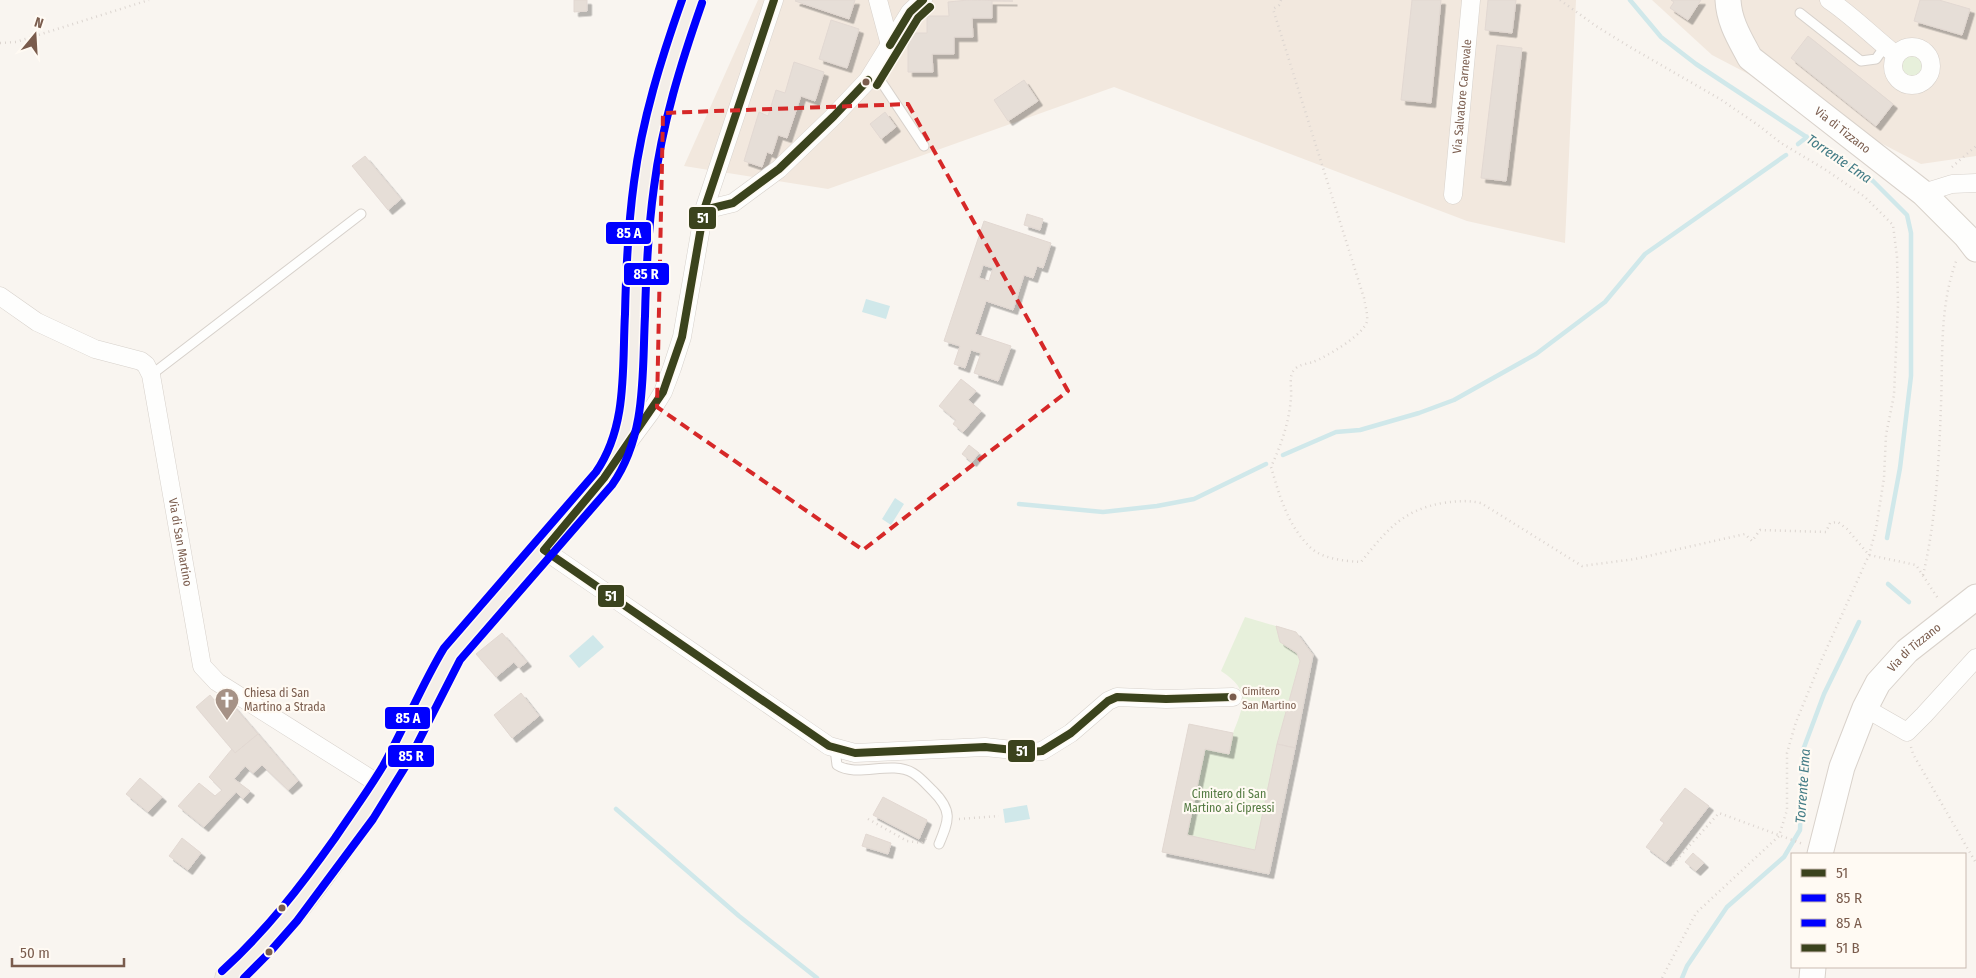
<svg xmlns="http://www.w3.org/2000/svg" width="1976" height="978" font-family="'Fira Sans Condensed',sans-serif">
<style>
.residential{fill:#f2e8de}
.green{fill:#e7f0db}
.water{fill:#d0e8ea}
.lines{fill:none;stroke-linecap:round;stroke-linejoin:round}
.stream{stroke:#d0e8ea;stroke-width:4.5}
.building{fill:#e6ded7;stroke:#e2d8d2;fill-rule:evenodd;filter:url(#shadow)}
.lane-casing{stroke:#d7d1cb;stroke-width:11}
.street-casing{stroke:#d7d1cb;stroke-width:19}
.secondary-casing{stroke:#d9d2cb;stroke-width:27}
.primary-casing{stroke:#dad1cc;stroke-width:29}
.path{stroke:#dcd5d0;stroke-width:2.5;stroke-dasharray:1 4;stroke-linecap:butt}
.lane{stroke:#fefefd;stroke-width:9}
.street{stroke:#fefefd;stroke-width:18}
.secondary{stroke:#fefefd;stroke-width:25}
.primary{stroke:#f3eee8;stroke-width:28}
.bus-1-casing{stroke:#fffaf3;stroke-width:11}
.bus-2-casing{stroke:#fffaf3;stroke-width:11}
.bus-3-casing{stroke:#fffaf3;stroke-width:11}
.bus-4-casing{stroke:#fffaf3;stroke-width:11}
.bus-1{stroke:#3b431d;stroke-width:8}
.bus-2{stroke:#00f;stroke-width:8}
.bus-3{stroke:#00f;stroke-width:8}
.bus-4{stroke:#3b431d;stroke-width:8}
.marked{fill:none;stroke:#d62828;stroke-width:4;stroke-dasharray:10 6;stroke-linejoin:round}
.bus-dot{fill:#7a5c4d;stroke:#fffaf3;stroke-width:2}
.labels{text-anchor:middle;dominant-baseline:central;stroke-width:4.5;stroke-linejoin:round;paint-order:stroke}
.bus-label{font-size:11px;fill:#7a5c4d;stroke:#fffaf3;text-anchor:start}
.street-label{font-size:12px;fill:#7a5c4d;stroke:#fffaf3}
.poi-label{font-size:12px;fill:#7a5c4d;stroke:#fffaf3;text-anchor:start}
.park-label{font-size:12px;fill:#537a41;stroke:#fffaf3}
.water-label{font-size:14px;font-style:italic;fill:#437c86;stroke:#fffaf3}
.line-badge{stroke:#fffaf3;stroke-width:2}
.badge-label{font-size:14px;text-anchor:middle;font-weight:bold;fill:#fff}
</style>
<defs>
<filter id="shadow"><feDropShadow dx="4.5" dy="4.5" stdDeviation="0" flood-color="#0004"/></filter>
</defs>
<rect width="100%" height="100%" fill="#f9f5f0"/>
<g class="residential">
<polygon points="758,0 1576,0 1565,243 1467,221 1114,87 828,189 684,166"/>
<polygon points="1652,0 1976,0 1976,156 1921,164 1712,55"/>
</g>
<g class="green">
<circle cx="1913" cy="65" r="13"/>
<path d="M1245,617L1296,632L1313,655L1269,874L1162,852L1189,724L1233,733C1244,705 1251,690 1221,671Z"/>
</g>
<g class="water">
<polygon points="866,299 890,306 886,319 862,312"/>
<polygon points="895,498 904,504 891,525 882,519"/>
<polygon points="593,635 604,647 579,668 569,656"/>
<polygon points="1027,805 1030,819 1005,823 1003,809"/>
</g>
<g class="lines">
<g class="stream">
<polyline points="1630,0 1661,37 1696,64 1873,181 1907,215 1911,233 1911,376 1900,468 1887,538"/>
<polyline points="1798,144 1807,137"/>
<polyline points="1283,455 1336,432 1360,430 1419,413 1454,400 1536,354 1605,302 1645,254 1786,155"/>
<polyline points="1019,504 1103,512 1157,506 1194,499 1266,464"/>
<polyline points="1888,584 1909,602"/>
<polyline points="616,809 739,916 817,978"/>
<polyline points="1682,978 1687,966 1727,907 1784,857 1800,830 1803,750 1824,694 1859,622"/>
</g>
</g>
<g class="building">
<polygon points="574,0 587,0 587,11 574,12"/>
<polygon points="796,0 855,0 849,19 795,1"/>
<polygon points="968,0 1013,1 992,1 992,18 972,18 973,37 954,37 954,54 932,54 933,72 908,72 908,33 927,33 927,16 949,16 948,2"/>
<polygon points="1412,0 1441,0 1431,103 1401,100"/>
<polygon points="1488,0 1516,0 1512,33 1485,30"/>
<polygon points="1671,0 1701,0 1688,20 1670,8 1674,2"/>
<polygon points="1920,0 1939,0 1970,9 1962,35 1914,21"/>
<polygon points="831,20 859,29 847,68 819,59"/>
<polygon points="1808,36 1893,104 1876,126 1791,58"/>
<polygon points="1497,45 1522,48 1506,181 1481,178"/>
<polygon points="794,62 824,72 815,101 801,96 787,138 778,135 772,154 767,152 762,167 744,161 759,112 768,116 776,90 785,93"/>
<polygon points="1024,80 1038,101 1008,121 994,100"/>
<polygon points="885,112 896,127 881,139 870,124"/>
<polygon points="365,156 401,199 388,210 352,166"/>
<polygon points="1027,214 1043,219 1040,230 1024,225"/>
<path d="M984,221L1051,243L1043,268L1037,266L1033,278L1024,275L1013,310L986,301L975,334L1011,346L998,381L974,373L981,353L971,350L965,368L954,364L960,346L944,341ZM983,265L993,268L989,281L979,278Z"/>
<polygon points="961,379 976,391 968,400 981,411 963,432 953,424 956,420 939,406"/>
<polygon points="969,445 979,453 972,462 962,454"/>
<polygon points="1276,626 1296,632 1313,655 1295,748 1277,744 1300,661 1297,653 1280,642"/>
<polygon points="502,633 527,662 519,668 514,662 496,677 476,654"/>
<polygon points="521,693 539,716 512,738 494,715"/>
<polygon points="210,695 215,701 224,695 258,734 235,753 196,707"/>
<polygon points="1189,724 1233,733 1229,754 1205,749 1187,835 1255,850 1277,744 1295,748 1269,874 1162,852"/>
<polygon points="258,734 298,781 288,790 262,765 253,773 245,766 234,779 250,791 243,799 236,792 204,827 178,806 199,783 215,796 222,790 209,777 232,749 235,753"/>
<polygon points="140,778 162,797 148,812 126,794"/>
<polygon points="1685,788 1709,806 1666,862 1646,847 1664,823 1660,820"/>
<polygon points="883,797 927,820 919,839 873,815"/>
<polygon points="866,834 891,843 888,854 862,846"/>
<polygon points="182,838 201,853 188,870 169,856"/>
<polygon points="1693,853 1704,863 1696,871 1685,862"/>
</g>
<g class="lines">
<defs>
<g id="lane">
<polyline points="1800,13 1861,61 1876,59 1885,46"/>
<polyline points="874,71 924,146"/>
<polyline points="151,375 361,214"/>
<path d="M835,749L837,765C857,778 891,760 913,773C920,777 927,785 933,791C953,811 949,820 939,844"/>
</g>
<g id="street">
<polyline points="878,0 890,45"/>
<path d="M1829,0C1853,16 1873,37 1896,55"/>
<circle cx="1912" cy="66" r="19"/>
<polyline points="1923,193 1952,184 1976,183"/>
<path id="s1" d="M1453,195L1471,0"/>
<polyline points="704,210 733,203 779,169 834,116 868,80 910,12 923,0"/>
<path id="s2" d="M0,296L37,322L95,349L141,361L146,365L151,375L202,666L217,682L382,786"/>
<polyline points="627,444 650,413 663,392 672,368 682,337 704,210 774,0"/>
<polyline points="544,550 829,746 855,753 985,747 1032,752 1042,751 1071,733 1108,701 1117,697 1166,699 1233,697"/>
<polyline points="1865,708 1907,732 1924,715 1976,658"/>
</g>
<g id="secondary">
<path id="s3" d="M1728,0C1729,22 1740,39 1750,58L1923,193L1966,236L1976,249"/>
<path id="s4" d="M1820,854L1842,767L1865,708L1878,683L1907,651L1976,597"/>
<polyline points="1812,978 1813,967"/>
</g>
<path id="primary" d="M229,978C274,939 308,894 342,845C362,817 382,789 398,759C417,724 431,687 452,654L604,478C623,453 628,428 631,397C635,327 635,254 644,184C652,121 671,60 693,0"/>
</defs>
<use href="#lane" class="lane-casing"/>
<use href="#street" class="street-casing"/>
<use href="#secondary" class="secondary-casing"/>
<use href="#primary" class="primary-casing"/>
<g class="path">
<path d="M1281,0L1279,5L1273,9L1364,298C1365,305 1368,314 1367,321C1364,335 1326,357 1313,362C1307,364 1300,364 1295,369C1288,375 1292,389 1291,398C1289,423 1281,445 1271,467C1279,494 1287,523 1307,544C1319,559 1344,561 1361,562C1386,531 1402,510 1443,503C1457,501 1467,500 1481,503L1582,566L1635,559L1745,534L1752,541L1760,530L1826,532L1830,523L1838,522L1847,529L1869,555L1916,565L1939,600"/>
<polyline points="1560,0 1596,26 1630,47 1720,99 1758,125 1781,143 1826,170 1865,197 1893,225 1897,257 1898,305 1894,395 1886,435 1884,478 1876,529 1869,555 1821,661 1796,722 1787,753 1787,810 1779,836 1696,913 1662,978"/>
<polyline points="0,43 16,42 149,0"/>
<polyline points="1952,167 1976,146"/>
<path d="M1923,575C1936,520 1939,461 1941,405C1943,355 1939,306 1957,259"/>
<polyline points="1911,747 1913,754 1976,863"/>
<polyline points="868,819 907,841 922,843 928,836"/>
<polyline points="959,819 999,816"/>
<polyline points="1673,864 1719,813 1803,844"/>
</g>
<use href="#lane" class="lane"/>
<use href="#street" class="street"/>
<use href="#secondary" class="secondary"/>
<use href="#primary" class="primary"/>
<defs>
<g id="bus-1">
<polyline points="774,0 704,210 682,337 663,392 604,478 544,550 829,746 855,753 985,747 1032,752 1042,751 1071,733 1108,701 1117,697 1166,699 1233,697"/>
<polyline points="890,45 910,12 923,0"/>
<polyline points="704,210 733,203 779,169 834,116 868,80"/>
</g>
<path id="bus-2" d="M244,978L268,954L297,921L373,819L407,764L460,660L612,485C647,435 642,373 645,316C646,273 648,230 654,187C662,124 681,63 702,3"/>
<path id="bus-3" d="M222,971C266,931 301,886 335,838C351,814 368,791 383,766C405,727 421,686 444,648L596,472C628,426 622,367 625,314C626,270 628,226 634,182C642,120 661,59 682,0"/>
<polyline id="bus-4" points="877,85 918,18 930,7"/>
</defs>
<use href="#bus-1" class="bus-1-casing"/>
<use href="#bus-2" class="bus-2-casing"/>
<use href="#bus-3" class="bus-3-casing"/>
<use href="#bus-4" class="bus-4-casing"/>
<use href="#bus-1" class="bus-1"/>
<use href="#bus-2" class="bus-2"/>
<use href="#bus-3" class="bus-3"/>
<use href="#bus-4" class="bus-4"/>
</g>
<path class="marked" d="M908,104L1068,391L863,550L657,407L663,113Z"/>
<defs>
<symbol id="church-pin" viewBox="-11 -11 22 30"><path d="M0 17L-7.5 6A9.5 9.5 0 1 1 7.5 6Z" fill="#a69286" stroke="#fffaf3"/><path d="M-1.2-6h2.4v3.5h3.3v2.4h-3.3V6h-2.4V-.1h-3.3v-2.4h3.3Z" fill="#fff"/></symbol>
</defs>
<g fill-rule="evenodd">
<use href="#church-pin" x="213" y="686" width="28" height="38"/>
</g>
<g class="bus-dot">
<circle cx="866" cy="82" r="4.5"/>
<circle cx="1233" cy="697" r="4.5"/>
<circle cx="282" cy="908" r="4.5"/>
<circle cx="269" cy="952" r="4.5"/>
</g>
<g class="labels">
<g class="bus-label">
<text x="1242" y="691">Cimitero<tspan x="1242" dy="14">San Martino</tspan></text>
</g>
<g class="street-label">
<text stroke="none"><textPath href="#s1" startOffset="99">Via Salvatore Carnevale</textPath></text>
<text stroke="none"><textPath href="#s3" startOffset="180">Via di Tizzano</textPath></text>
<text stroke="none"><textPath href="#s2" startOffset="344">Via di San Martino</textPath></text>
<text stroke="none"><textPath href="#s4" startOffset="232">Via di Tizzano</textPath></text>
</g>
<g class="poi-label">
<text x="244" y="693">Chiesa di San<tspan x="244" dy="14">Martino a Strada</tspan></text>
</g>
<g class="park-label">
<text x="1229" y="794">Cimitero di San<tspan x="1229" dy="14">Martino ai Cipressi</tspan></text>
</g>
<g class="water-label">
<text transform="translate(1839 159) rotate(34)">Torrente Ema</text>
<text transform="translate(1803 786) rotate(-86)">Torrente Ema</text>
</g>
</g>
<g class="line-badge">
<rect x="688" y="206" width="29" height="24" rx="5" fill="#3b431d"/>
<rect x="605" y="221" width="47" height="24" rx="5" fill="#00f"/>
<rect x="623" y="262" width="47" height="24" rx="5" fill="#00f"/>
<rect x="597" y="584" width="28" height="24" rx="5" fill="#3b431d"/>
<rect x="384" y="706" width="47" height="24" rx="5" fill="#00f"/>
<rect x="1007" y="739" width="29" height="24" rx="5" fill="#3b431d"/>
<rect x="387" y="744" width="48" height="24" rx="5" fill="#00f"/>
</g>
<g class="badge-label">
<text x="703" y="223">51</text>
<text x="629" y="238">85 A</text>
<text x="646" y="279">85 R</text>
<text x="611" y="601">51</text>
<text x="408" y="723">85 A</text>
<text x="1022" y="756">51</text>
<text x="411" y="761">85 R</text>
</g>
<rect x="1791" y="853" width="175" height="115" fill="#fffaf3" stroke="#cabbb1"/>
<rect x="1801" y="869" width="25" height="8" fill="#3b431d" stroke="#cabbb1"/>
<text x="1836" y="878" font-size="15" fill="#7a5c4d">51</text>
<rect x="1801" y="894" width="25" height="8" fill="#0000ff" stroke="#cabbb1"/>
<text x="1836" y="903" font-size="15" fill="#7a5c4d">85 R</text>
<rect x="1801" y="919" width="25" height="8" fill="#0000ff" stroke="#cabbb1"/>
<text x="1836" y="928" font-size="15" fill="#7a5c4d">85 A</text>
<rect x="1801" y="944" width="25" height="8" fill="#3b431d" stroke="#cabbb1"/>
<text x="1836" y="953" font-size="15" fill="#7a5c4d">51 B</text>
<g transform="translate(35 35) rotate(18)" stroke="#fffaf3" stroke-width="4" paint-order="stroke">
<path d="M0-4L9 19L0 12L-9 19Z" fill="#7a5c4d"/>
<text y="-8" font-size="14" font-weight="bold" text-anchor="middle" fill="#7a5c4d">N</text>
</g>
<path d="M12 958v8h112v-8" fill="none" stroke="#7a5c4d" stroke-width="2.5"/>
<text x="20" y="958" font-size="15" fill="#7a5c4d" stroke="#fffaf3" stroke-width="4" paint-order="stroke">50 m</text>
</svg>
